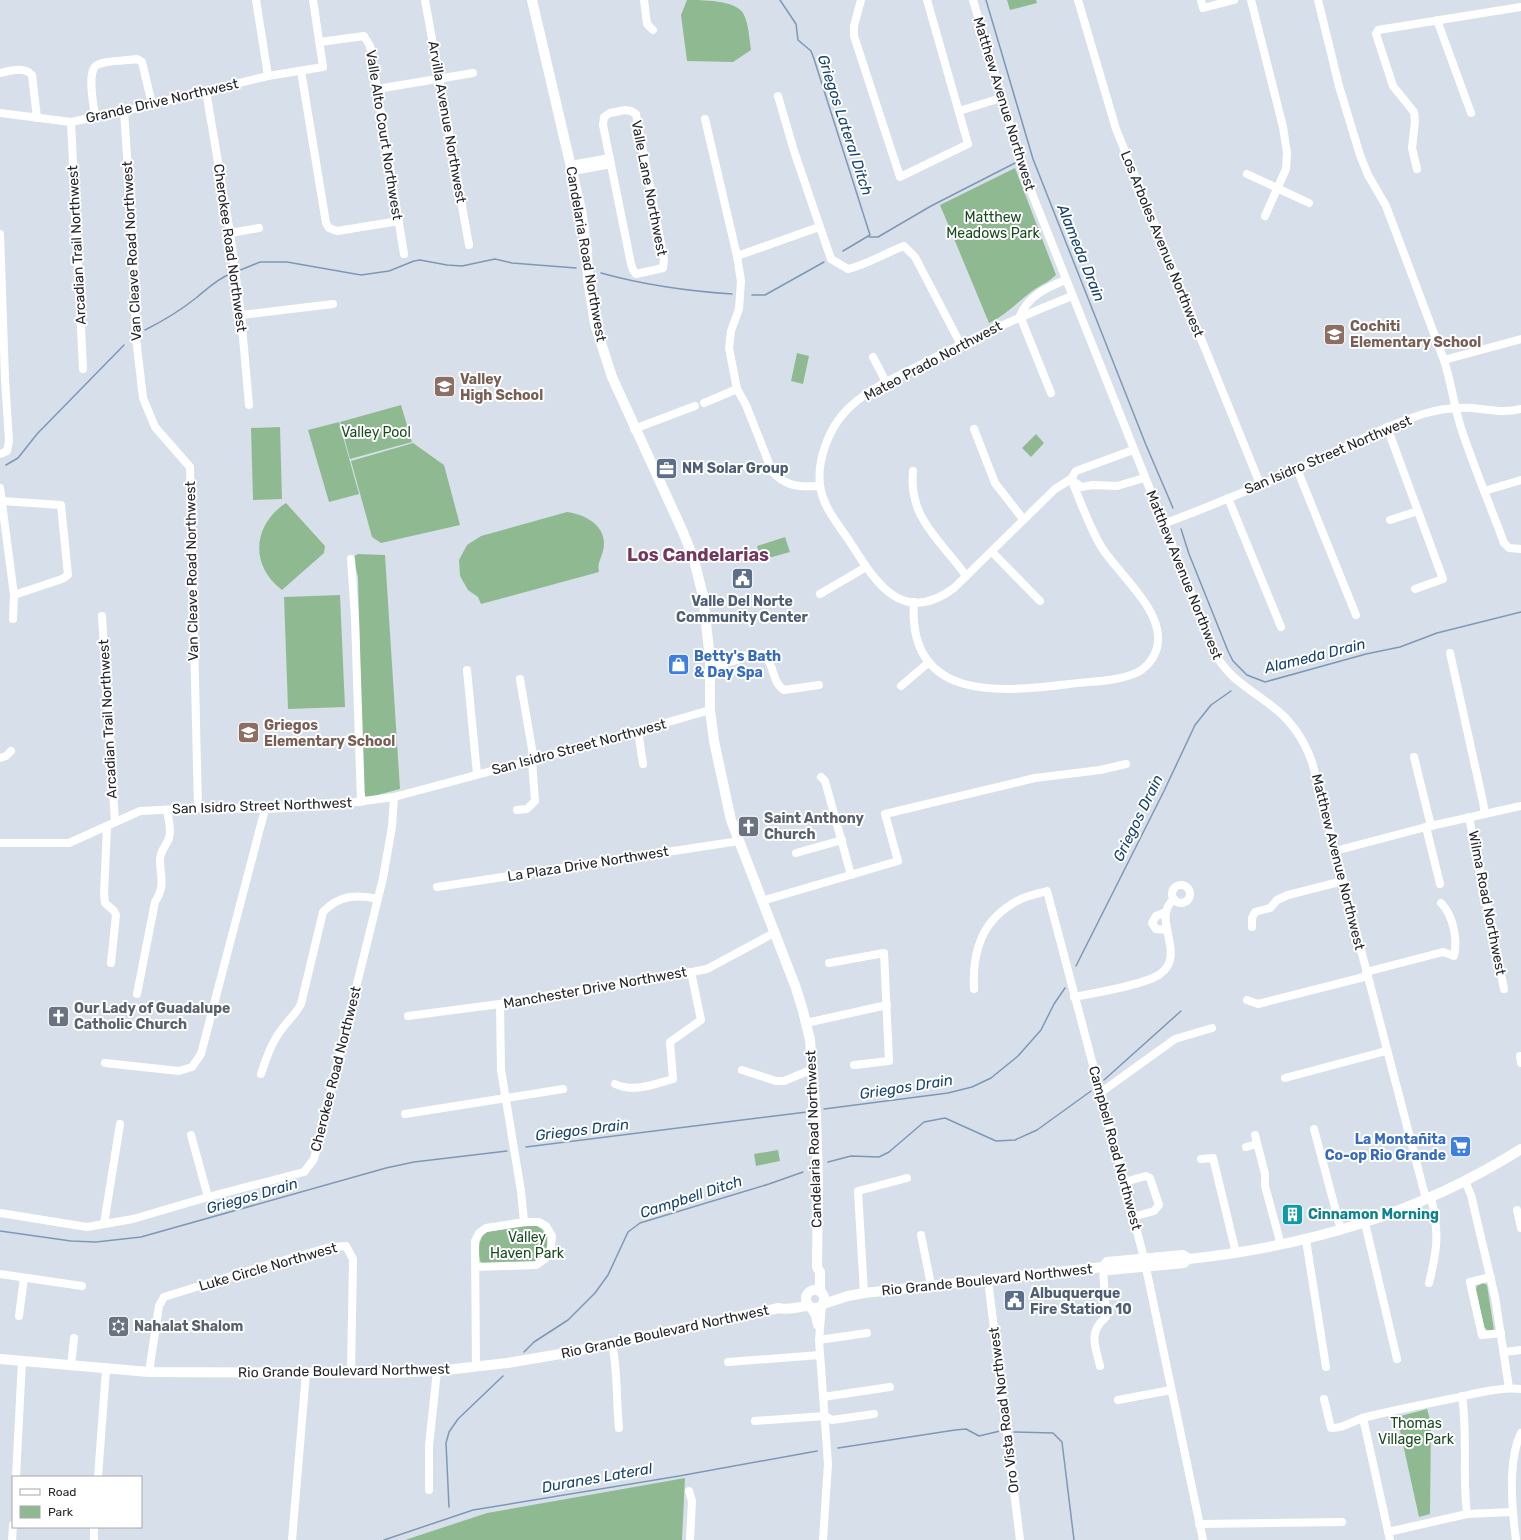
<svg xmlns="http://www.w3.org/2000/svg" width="1521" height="1540" font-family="Rubik,sans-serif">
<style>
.green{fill:#8fba91}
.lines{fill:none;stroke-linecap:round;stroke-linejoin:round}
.stream{stroke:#7d98b7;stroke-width:1.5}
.minor{stroke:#fff;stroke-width:8}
.major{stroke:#fff;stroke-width:10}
.labels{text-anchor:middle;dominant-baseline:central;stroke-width:4;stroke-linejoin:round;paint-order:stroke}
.street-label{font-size:14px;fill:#23262a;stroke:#fff}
.park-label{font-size:14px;fill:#184a1f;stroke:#fff}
.education-label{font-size:14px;font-weight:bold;fill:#785e54;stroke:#fff;text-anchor:start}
.service-label{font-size:14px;font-weight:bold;fill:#4e5e75;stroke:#fff;text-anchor:start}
.shop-label{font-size:14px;font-weight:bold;fill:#366cbe;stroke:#fff;text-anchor:start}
.worship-label{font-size:14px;font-weight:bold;fill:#5b616d;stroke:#fff;text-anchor:start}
.culture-label{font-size:14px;font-weight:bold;fill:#0d838f;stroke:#fff;text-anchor:start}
.water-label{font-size:15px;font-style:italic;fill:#16436f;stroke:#fff}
.district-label{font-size:18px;font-weight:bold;fill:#73375e;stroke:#fff}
</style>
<rect width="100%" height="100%" fill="#d7e0ea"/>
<g class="green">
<path d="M687,0C702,0 735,0 743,13C749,24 749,38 751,50L733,62L687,61L681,15Z"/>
<polygon points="1007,0 1036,0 1037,3 1010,10"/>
<path d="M1015,168L1056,275C1050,281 1043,284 1035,289C1019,300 1007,315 989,323L940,205Z"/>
<polygon points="797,353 809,356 803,384 791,381"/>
<polygon points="401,405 412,442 350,459 340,422"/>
<polygon points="339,422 359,494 329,502 308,430"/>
<polygon points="280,427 282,499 253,500 251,428"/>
<polygon points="1036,434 1044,443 1031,457 1022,448"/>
<polygon points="413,443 444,465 460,525 381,543 372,537 351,461"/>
<path d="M286,503L325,546L324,553L282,590C250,566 252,525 286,503Z"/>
<path d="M567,512C587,515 609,527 603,551C601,559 597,564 599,572L481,604L478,597L468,590L460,576L459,560L467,545L481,536Z"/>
<polygon points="785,537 790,552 761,560 757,546"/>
<polygon points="358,554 385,555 400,789 366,798 363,788 358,577 353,557"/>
<polygon points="340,595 345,707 288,709 284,597"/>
<polygon points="778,1150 780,1161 756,1166 754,1154"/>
<path d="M535,1225C545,1230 547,1235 548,1246L538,1260L531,1263H482L480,1261C478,1251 478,1239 486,1232Z"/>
<polygon points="1483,1283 1487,1285 1494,1330 1488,1331 1484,1327 1476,1289 1477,1286"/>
<polygon points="1427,1409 1431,1423 1430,1514 1419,1517 1397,1417"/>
<polygon points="685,1478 682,1540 405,1540 487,1513"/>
</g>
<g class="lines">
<g class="stream">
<polyline points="780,0 796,24 798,40 811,51 814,59 870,235 843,251"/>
<polyline points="986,0 1033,159 1146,445 1173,508"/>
<polyline points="869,237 878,237 931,206 1015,163"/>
<polyline points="238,271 260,262 287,262 361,275 389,271 414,261 420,260 447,265 462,266 495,259 512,263 576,268"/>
<path d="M601,273C644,285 687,291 732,294"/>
<polyline points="752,295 765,295 824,262"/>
<path d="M145,330C163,321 181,310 196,298C207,289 217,279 230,274"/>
<polyline points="6,465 18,458 37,434 124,345"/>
<polyline points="1181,529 1189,554 1228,651 1233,661 1247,675 1265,682 1366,654 1400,647 1437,633 1521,612"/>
<polyline points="1076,966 1164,791 1195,725 1211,705 1231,691"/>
<polyline points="1104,1080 1181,1011"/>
<polyline points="824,1109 948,1093 972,1087 991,1078 1018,1056 1041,1030 1054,1004 1065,988"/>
<polyline points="526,1147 807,1112"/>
<polyline points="828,1162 851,1156 879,1157 889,1152 924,1122 945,1118 996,1141 1015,1140 1037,1130 1091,1091"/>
<polyline points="0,1231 71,1241 96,1242 141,1237 386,1168 414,1162 507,1151"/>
<polyline points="524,1352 534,1342 568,1320 595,1293 608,1275 628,1232 640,1223 769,1184 803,1172"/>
<polyline points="1014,1432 1053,1433 1062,1442 1074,1540"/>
<polyline points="838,1448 955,1430 966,1429 979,1436 1000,1431"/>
<polyline points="449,1507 446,1443 449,1432 458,1419 503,1376"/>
<polyline points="384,1540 473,1510 679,1476 817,1451"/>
</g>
<g class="minor">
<polyline points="256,0 268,76"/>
<polyline points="425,0 469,245"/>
<polyline points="644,0 647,24 653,30"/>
<polyline points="861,0 854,26 854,36 900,177 968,144 927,0"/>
<path d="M973,0L1025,176L1216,655C1231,681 1251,689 1273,707C1292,721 1304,740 1312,762L1426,1199"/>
<polyline points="1078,0 1116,129 1260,484"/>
<polyline points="1201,0 1203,8 1234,0"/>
<polyline points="1251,0 1283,127 1287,153 1286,169 1265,216"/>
<path d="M1318,0L1339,86L1360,155L1368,175L1386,206L1444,360C1451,382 1454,405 1461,428C1474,467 1490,505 1504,543L1509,548L1521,549"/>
<polyline points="1437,20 1471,113"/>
<polyline points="320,42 364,36 370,46 404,254"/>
<polyline points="301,71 326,223 329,228 337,231 399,221"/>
<path d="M0,73C10,71 24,66 32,75L37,118"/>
<polyline points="377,89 473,73"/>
<polyline points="206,91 230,233 241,315 249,405"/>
<path d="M778,96L794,151L831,259L848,269C867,265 885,253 904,246L915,257L960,343"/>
<polygon points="625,110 631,111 636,114 664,259 663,268 636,274 633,270 631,264 603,125 604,117 610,113"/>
<polyline points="124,111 134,261 136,338 143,398 155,427 190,467 198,808"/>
<polyline points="959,111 1001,98"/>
<polyline points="0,113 71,122 124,111 268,76 323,67 313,0"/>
<path d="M95,117C94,105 85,68 99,64C110,60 125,61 137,59L142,62L152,104"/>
<path d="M705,119L737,256L741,281L739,309L731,331L729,348L737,389L746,405L772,471C785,487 800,487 820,486"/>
<polyline points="71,122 83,369"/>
<polyline points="571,165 610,158"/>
<polyline points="1417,169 1412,148 1415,121 1414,112 1393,86 1376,34 1378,30 1521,7"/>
<polyline points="573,171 611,164"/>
<polyline points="1247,174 1309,203"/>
<polyline points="230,233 259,228"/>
<polyline points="0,234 5,379 9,441 7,451 0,454"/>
<polyline points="737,256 819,227"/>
<path d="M1072,296C1019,317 968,340 918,366C892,379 864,391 844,413C828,431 817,461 820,485C822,505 837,523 848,539C874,579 900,628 954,588L1055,489L1071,479L1076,471L1133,450"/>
<polyline points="241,315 333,304"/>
<polyline points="1020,316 1051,393"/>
<path d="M1020,316C1028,296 1046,288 1065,280"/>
<polyline points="873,357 886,382"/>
<polyline points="1444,360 1521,339"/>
<polyline points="704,403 737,389"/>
<polyline points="1387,427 1443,579 1415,589"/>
<polyline points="634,429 695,406"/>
<polyline points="974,429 995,483 1023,519"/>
<polyline points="1297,469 1356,615"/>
<path d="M913,471C908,519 942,541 966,576"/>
<polyline points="1072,480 1081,487 1093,485 1117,486 1144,478"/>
<polyline points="0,488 14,595 13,619"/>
<polyline points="1484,491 1521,480"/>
<polyline points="1228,498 1281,627"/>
<polyline points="2,501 61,505 68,575 62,579 14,595"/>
<polyline points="1390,520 1418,511"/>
<path d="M1163,524C1209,507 1254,488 1298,469C1339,451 1379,428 1423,414C1439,409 1455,407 1473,408C1490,410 1504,413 1521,409"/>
<polyline points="992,552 1040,601"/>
<polyline points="351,559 355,618 361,802"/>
<polyline points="820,594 866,567"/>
<path d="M914,602C907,701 999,693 1069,684C1091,681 1118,682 1138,672C1149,666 1158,653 1158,640C1160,608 1118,573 1102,548C1089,527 1081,502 1071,479"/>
<polyline points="102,616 115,822"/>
<polyline points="1450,653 1483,802 1485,814"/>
<path d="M710,659L762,654C775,662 771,682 784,690L819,685"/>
<polyline points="711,667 741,659"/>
<polyline points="467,670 477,774"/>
<polyline points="901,686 928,663"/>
<polyline points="638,731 643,764"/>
<polyline points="1414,757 1431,826"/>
<polyline points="0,758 6,756 11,751"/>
<polyline points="821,777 825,781 851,875"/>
<polyline points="517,810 527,809 535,801 532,761 533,755 520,679"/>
<polyline points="1469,817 1504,989"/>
<polyline points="107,827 104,894 105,903 114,911 116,915 111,963"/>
<polyline points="1426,827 1440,884"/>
<polyline points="0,843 69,843 140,811 198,808 265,809 326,806 394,797 585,746 710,710"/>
<polyline points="1335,851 1426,827 1521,806"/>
<polyline points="796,853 842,840"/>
<circle cx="1181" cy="894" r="9"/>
<polyline points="437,887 739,841"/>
<polyline points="762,901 898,861 885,814 1035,778 1100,770 1126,764"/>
<polyline points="1166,912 1156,916 1152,923 1156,929 1167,930"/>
<polyline points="1252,927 1252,918 1255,912 1270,908 1277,900 1288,895 1343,881"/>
<polyline points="829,963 884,953 889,1061 854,1065"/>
<path d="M1366,972L1443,952L1454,956C1458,939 1453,915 1441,903"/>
<path d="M974,989C972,951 982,920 1017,901C1026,896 1037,894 1047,891L1144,1258L1203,1540"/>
<path d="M137,994L155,902C166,884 160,879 160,860C160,851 166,846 169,838C172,830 168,818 167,810"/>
<path d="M1074,997C1094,993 1145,985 1160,974C1188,954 1150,919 1174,899"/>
<polyline points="1247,1000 1258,1004 1368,976"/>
<polyline points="500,1004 501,1070 521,1191 524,1222"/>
<polyline points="408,1016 500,1004 554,994 662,978 707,969 774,933"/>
<polyline points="806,1023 887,1005"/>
<polyline points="1520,1056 1521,1063"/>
<polyline points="105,1063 179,1071 192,1067 201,1054 265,809"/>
<polyline points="742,1070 776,1081 784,1081 813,1069"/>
<path d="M261,1074C266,1059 272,1041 282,1029C288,1020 296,1014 301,1004L323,912C339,895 357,894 378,899"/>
<polyline points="1285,1078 1386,1051"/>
<path d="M615,1084C634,1093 654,1084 673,1079L670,1042L701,1020L691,972"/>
<polyline points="1100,1093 1175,1039 1212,1028"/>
<polyline points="405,1114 563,1089"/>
<polyline points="1314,1129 1341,1230"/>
<polyline points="191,1135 208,1197"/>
<polyline points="1255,1135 1265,1174 1265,1186 1281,1245"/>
<polyline points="1246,1147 1257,1144"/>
<polyline points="1201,1159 1213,1158 1236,1253"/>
<polyline points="1465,1181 1471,1195 1495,1297 1509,1388"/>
<polyline points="1124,1182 1146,1176 1150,1178 1159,1205 1154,1211 1133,1217"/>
<polyline points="1517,1210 1521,1228"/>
<polyline points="0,1213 87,1227 133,1219 208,1197 304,1172 314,1159 383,878 392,827 394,797"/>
<polyline points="1365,1223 1397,1359"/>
<polyline points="104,1224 120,1124"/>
<polyline points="921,1235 931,1285"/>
<polyline points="1306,1240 1326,1367"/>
<polyline points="475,1267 536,1265 545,1259 551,1248 552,1236 546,1226 539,1222 524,1222 486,1228 479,1233 475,1241 476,1367"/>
<polyline points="0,1274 82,1286"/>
<polyline points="1491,1277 1470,1282 1482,1335 1501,1333"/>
<polyline points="988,1280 1020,1540"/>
<path d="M1429,1283C1438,1247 1439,1233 1431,1197"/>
<polyline points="864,1293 858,1191 907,1178"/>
<polyline points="822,1305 819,1340 828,1464 823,1540"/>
<polyline points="810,1307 815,1316 817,1325"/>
<polyline points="19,1316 24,1278"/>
<polyline points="819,1340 867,1333"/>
<path d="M612,1344C618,1371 616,1400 619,1428"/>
<polyline points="1504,1352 1521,1350"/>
<polyline points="728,1362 820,1355"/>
<polyline points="71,1366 74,1338"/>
<path d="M1100,1366C1095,1346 1088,1332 1106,1317L1103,1267"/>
<polyline points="149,1372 159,1306 164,1297 267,1265 330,1247 346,1246 353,1259 351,1373"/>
<path d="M1462,1396C1468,1435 1462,1475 1467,1514"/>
<polyline points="823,1397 890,1387"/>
<path d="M1324,1399L1331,1428C1343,1429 1354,1420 1366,1417C1395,1410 1425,1404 1455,1398C1477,1393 1498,1387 1521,1389"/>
<polyline points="1118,1400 1171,1390"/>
<polyline points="1363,1418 1390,1540"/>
<polyline points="755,1421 825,1416 832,1420 874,1414"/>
<polyline points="16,1477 22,1361"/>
<polyline points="98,1477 106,1370"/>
<polyline points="429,1490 429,1446 437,1371"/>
<polyline points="689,1491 692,1501 690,1540"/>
<polyline points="1199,1524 1342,1522"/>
<polyline points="1388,1532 1467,1514 1512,1512"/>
<polyline points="12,1540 13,1525"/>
<polyline points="94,1540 94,1527"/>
<polyline points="292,1540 306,1373"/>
<path d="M1516,1540C1512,1510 1507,1461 1521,1433"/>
</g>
<g class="major">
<polyline points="532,0 581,210 587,251 588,280 595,324 612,377 683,532 694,560 703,596 710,659 710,710 714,741 731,820 796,988 803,1011 810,1040 816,1116 818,1182 817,1267 820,1272 820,1291"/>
<path d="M1103,1267L1107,1262L1183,1255L1188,1259C1308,1246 1418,1214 1521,1149"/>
<circle cx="815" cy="1299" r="9"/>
<polyline points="823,1304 848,1296 864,1293 1103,1267 1109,1270 1184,1263 1188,1259"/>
<path d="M0,1359L149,1372L391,1373L437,1371L507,1363L566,1353L779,1308C789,1311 799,1306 809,1306"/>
</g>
</g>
<defs>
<symbol id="school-square" viewBox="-11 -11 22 22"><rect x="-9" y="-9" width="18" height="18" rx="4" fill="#8d6e63" stroke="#fff"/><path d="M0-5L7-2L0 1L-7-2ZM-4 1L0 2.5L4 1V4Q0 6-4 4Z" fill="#fff"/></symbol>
<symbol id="office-square" viewBox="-11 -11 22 22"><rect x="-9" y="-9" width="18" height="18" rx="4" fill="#5c6f8a" stroke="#fff"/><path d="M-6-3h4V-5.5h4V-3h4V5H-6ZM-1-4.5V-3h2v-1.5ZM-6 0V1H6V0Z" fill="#fff"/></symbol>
<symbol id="civic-square" viewBox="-11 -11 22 22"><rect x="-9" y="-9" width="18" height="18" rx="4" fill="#5c6f8a" stroke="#fff"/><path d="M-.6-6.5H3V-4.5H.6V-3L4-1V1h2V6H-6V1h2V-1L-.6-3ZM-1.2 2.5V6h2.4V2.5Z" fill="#fff"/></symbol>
<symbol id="shop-square" viewBox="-11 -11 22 22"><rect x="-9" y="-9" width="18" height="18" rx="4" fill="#3f7fe0" stroke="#fff"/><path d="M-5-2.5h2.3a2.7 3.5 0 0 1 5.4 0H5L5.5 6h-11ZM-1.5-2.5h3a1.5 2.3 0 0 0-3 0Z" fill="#fff"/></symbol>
<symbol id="church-square" viewBox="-11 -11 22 22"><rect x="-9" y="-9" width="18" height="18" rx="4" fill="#6b7280" stroke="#fff"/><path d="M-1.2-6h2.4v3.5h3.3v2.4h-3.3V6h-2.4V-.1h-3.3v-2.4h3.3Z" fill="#fff"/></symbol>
<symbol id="supermarket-square" viewBox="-11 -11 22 22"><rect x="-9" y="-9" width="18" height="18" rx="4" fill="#3f7fe0" stroke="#fff"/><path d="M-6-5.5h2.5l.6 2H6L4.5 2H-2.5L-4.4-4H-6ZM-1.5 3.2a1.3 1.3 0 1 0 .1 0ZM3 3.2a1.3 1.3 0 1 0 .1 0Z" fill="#fff"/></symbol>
<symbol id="building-square" viewBox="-11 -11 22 22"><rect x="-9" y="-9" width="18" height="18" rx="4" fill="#0f9aa8" stroke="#fff"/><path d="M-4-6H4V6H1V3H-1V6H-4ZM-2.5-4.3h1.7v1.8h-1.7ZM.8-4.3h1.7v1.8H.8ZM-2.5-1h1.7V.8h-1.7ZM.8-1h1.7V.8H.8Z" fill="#fff"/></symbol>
<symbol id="synagogue-square" viewBox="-11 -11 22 22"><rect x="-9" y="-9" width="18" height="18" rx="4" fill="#6b7280" stroke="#fff"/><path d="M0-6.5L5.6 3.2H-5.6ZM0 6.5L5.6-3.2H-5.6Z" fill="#fff"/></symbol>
</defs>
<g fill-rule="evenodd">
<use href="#school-square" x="1322" y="322" width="25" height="25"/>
<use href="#school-square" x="432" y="374" width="25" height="25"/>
<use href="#office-square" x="654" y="456" width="25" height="25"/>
<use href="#civic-square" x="730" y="566" width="25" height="25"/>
<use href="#shop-square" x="666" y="652" width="25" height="25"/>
<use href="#school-square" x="236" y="720" width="25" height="25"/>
<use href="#church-square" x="736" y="814" width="25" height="25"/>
<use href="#church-square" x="46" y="1004" width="25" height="25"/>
<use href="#supermarket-square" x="1448" y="1134" width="25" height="25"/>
<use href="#building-square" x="1280" y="1202" width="25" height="25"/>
<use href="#civic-square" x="1002" y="1288" width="25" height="25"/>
<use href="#synagogue-square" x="106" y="1314" width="25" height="25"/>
</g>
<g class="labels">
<g class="street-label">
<text transform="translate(162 101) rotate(-13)">Grande Drive Northwest</text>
<text transform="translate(1004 104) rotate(73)">Matthew Avenue Northwest</text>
<text transform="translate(447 122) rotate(80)">Arvilla Avenue Northwest</text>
<text transform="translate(384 135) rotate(81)">Valle Alto Court Northwest</text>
<text transform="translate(649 188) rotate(79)">Valle Lane Northwest</text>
<text transform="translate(1162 244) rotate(68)">Los Arboles Avenue Northwest</text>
<text transform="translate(77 245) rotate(-93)">Arcadian Trail Northwest</text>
<text transform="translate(230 248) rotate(82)">Cherokee Road Northwest</text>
<text transform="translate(132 251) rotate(-93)">Van Cleave Road Northwest</text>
<text transform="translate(586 254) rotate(80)">Candelaria Road Northwest</text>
<text transform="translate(933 361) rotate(-28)">Mateo Prado Northwest</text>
<text transform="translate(1328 455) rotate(-23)">San Isidro Street Northwest</text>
<text transform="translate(192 571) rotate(-91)">Van Cleave Road Northwest</text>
<text transform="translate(1184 575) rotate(68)">Matthew Avenue Northwest</text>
<text transform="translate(108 719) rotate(-93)">Arcadian Trail Northwest</text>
<text transform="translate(579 747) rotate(-15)">San Isidro Street Northwest</text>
<text transform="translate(262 806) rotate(-2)">San Isidro Street Northwest</text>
<text transform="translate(1338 862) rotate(76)">Matthew Avenue Northwest</text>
<text transform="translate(588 864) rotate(-9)">La Plaza Drive Northwest</text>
<text transform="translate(1487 903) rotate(79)">Wilma Road Northwest</text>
<text transform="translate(595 988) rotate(-10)">Manchester Drive Northwest</text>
<text transform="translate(336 1069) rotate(-76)">Cherokee Road Northwest</text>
<text transform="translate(814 1139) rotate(-92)">Candelaria Road Northwest</text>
<text transform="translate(1115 1148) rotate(75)">Campbell Road Northwest</text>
<text transform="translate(268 1267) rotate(-16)">Luke Circle Northwest</text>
<text transform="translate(987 1280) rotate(-6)">Rio Grande Boulevard Northwest</text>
<text transform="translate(665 1332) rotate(-12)">Rio Grande Boulevard Northwest</text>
<text transform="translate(344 1371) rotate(-1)">Rio Grande Boulevard Northwest</text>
<text transform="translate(1004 1410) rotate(-97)">Oro Vista Road Northwest</text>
</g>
<g class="park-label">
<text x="993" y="217">Matthew<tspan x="993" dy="16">Meadows Park</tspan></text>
<text x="376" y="432">Valley Pool</text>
<text x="527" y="1237">Valley<tspan x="527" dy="16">Haven Park</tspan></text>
<text x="1416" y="1423">Thomas<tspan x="1416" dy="16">Village Park</tspan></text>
</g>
<g class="education-label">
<text x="1350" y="326">Cochiti<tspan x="1350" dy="16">Elementary School</tspan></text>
<text x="460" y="379">Valley<tspan x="460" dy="16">High School</tspan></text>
<text x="264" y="725">Griegos<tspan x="264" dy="16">Elementary School</tspan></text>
</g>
<g class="service-label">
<text x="682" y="468">NM Solar Group</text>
<text x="742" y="601" text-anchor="middle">Valle Del Norte<tspan x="742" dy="16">Community Center</tspan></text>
<text x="1030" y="1293">Albuquerque<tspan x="1030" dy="16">Fire Station 10</tspan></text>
</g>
<g class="shop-label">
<text x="694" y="656">Betty's Bath<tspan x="694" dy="16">&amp; Day Spa</tspan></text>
<text x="1446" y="1139" text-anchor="end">La Montañita<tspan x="1446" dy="16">Co-op Rio Grande</tspan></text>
</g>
<g class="worship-label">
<text x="764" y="818">Saint Anthony<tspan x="764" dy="16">Church</tspan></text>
<text x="74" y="1008">Our Lady of Guadalupe<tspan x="74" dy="16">Catholic Church</tspan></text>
<text x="134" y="1326">Nahalat Shalom</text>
</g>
<g class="culture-label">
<text x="1308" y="1214">Cinnamon Morning</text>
</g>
<g class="water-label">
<text transform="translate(845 125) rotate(72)">Griegos Lateral Ditch</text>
<text transform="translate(1081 253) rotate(68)">Alameda Drain</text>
<text transform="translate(1315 656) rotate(-14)">Alameda Drain</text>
<text transform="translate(1138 818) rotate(-64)">Griegos Drain</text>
<text transform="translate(906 1087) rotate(-9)">Griegos Drain</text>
<text transform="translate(582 1130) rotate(-7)">Griegos Drain</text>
<text transform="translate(252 1196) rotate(-16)">Griegos Drain</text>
<text transform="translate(691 1197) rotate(-18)">Campbell Ditch</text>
<text transform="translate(597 1478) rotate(-10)">Duranes Lateral</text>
</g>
<g class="district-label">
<text x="698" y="555">Los Candelarias</text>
</g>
</g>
<rect x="12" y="1476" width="130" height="52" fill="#ffffff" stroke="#a7a8aa"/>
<rect x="20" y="1489" width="20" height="6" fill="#ffffff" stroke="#a7a8aa"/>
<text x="48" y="1496" font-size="12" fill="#23262a">Road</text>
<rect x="20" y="1506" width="20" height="12" fill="#8fba91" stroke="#a7a8aa"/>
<text x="48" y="1516" font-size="12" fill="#23262a">Park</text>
</svg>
